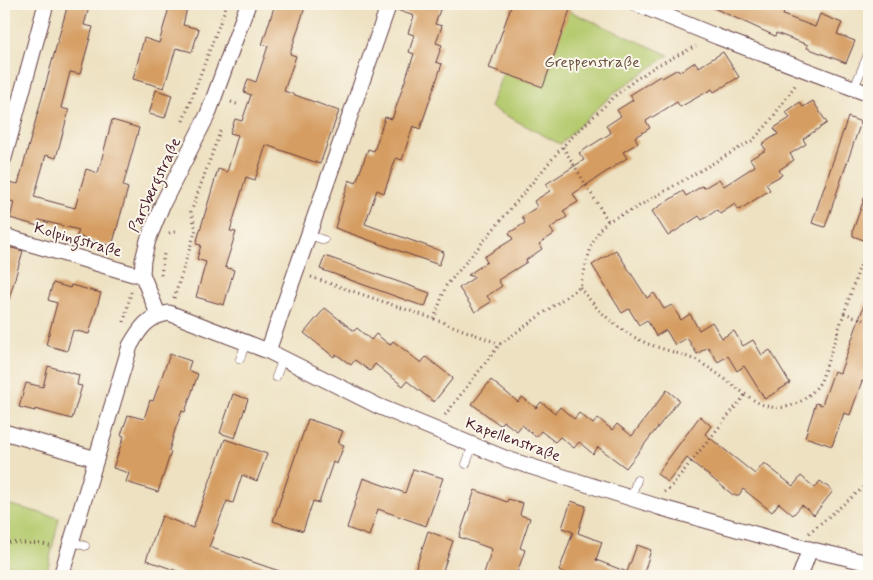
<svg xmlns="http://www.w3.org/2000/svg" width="873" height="580" font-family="Mynerve,sans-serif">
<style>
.green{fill:#b6cb6f;stroke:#80754d}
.building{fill:#d59d62}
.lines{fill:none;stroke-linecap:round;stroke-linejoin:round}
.service-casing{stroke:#623c42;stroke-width:9}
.minor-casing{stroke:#623c42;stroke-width:17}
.path{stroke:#623c42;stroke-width:3;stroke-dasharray:1 4;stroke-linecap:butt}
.service{stroke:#fff;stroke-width:8}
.minor{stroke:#fff;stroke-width:15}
.labels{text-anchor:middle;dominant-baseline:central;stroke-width:4;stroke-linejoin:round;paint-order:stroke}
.park-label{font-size:16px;fill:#6a533f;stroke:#fbf7ec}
.street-label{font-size:16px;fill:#4a1f2b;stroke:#fbf7ec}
</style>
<rect width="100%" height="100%" fill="#fbf7ec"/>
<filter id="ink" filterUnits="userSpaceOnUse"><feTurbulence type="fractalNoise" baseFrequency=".02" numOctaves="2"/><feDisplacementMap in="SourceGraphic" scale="10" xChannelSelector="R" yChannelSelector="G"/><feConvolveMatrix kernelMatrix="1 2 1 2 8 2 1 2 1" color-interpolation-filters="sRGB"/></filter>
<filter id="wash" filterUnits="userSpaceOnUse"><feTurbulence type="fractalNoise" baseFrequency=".0096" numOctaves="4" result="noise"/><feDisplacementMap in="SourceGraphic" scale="20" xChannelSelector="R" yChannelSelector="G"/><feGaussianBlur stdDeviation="1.12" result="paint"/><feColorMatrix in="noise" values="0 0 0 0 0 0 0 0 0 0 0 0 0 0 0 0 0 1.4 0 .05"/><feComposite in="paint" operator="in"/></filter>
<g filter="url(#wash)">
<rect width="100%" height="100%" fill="#ede1c1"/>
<g class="green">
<polygon points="569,11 669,55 614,93 560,144 490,107 503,73 543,86"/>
<polygon points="4,503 59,518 46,576 4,564"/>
</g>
<g id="blocks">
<g class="building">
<polygon points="68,4 90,4 84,25 93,27 80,74 70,72 61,108 69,110 56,158 46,155 34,197 75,208 86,169 98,173 112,120 139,128 123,186 128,188 112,246 77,236 79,230 39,220 38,226 10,218 14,202 4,199 4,181 18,184"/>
<polygon points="170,4 188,4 183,25 199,29 192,52 176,48 164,88 133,79 144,38 159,43"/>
<polygon points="275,4 306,4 290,54 296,56 284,91 339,111 320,164 266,145 255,180 246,177 230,231 236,232 225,267 234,270 224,305 196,297 206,262 197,259 201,245 196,244 218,169 227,172 238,135 230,133 235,119 242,121 251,95 244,92 248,79 256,82 268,46 262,45"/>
<polygon points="398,4 442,4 435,24 442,26 436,43 442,45 436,62 442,64 420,129 413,126 402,160 396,158 384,193 377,190 365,224 444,252 439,265 335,228 349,180 356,183 368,149 374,151 385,117 392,119 414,54 409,52 414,35 408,33 414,16 397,10"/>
<polygon points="512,4 572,4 543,87 489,68"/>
<polygon points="705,4 774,4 785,9 783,15 815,27 820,14 842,23 837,34 855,41 846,63 807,48 808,45 776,33 775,36"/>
<polygon points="723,52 739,77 714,92 712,89 680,107 677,102 646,121 650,128 635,137 638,143 623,152 627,158 573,194 578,202 563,211 567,217 550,228 554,234 539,244 542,249 526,260 527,262 498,280 502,286 487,296 491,302 475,312 459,288 475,277 468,275 487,262 484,257 513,239 509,233 525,223 522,217 537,207 534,201 550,191 546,184 584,160 579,153 611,133 606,126 621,116 617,110 633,100 630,95 660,76 662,78 678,69 680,72 695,62 699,67"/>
<polygon points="156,90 172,95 165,118 149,114"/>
<polygon points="813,101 827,123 803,139 806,144 790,154 794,160 779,170 782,175 766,184 770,190 739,210 735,204 720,214 717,210 702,220 699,216 668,236 652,211 683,191 686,196 702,186 704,188 719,179 724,186 755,166 750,159 766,150 762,144 778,134 774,128 790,118 786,112 800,102 803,107"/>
<polygon points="848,117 861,122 825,227 812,223"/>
<polygon points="867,191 869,191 869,242 853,236 853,230"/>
<polygon points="4,246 23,251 8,302 4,301"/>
<polygon points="616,250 647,298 654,293 664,309 672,305 681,320 690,314 699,330 712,322 722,338 734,331 743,346 753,340 762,355 770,350 790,383 765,399 744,366 737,371 728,356 718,362 708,347 697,354 687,338 675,345 666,330 656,336 647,320 639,325 629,309 622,313 592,265"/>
<polygon points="325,256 430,293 425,307 320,269"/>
<polygon points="53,283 70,288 71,285 101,293 89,334 73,330 67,351 46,345 57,303 48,300"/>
<polygon points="867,297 869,298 869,383 862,381 850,415 844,413 832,446 805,437 816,403 822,405 834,371 840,373"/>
<polygon points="325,308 354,331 357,328 371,340 376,334 390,345 393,341 421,363 426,357 453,378 434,402 407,381 403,386 375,364 370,371 355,360 351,365 336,354 334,357 304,333"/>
<polygon points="170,354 191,361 188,370 198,374 185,412 182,411 175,430 169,451 171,452 158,492 126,482 129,473 113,468 124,436 121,435 128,415 144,419 150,400 153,401"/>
<polygon points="48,366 79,375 77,385 82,386 72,419 35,409 35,411 19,407 26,383 43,387"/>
<polygon points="491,380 518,402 522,397 536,408 541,402 555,413 560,407 574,419 579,413 593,424 598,418 612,430 617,424 632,436 667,390 679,400 626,468 598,447 593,454 579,442 574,448 560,437 555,442 541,431 536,437 522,425 517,431 503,421 500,425 472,404"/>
<polygon points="233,394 248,399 235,438 220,433"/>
<polygon points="700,416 711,426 705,434 755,474 764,463 793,486 801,476 815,488 820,481 833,491 814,515 802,505 793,515 779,503 772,512 743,489 739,495 733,495 687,458 668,482 657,474"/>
<polygon points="308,419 343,431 338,443 344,445 337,464 333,462 319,503 313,501 303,531 273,521"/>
<polygon points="225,439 267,454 257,481 242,475 233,503 227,501 209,547 288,574 288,576 182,576 180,572 146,560 162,516 193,528"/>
<polygon points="413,469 443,478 426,526 378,509 369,536 347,528 363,478 405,493"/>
<polygon points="475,490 507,502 508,499 523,503 520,515 530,518 520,548 525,550 516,576 483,576 492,549 459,537"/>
<polygon points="571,501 586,506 578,533 602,542 596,560 627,572 637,545 651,550 643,576 574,576 559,571 573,532 562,528"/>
<polygon points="428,531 453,541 441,576 413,576"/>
</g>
</g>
</g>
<g filter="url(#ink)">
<use href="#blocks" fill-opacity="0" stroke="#623c42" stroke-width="1"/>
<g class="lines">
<defs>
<g id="service">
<polyline points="854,88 869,52"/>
<polyline points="309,235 324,240"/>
<polyline points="240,359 246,343"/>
<polyline points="276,377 283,358"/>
<polyline points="466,464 473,445"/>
<polyline points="631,498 637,480"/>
<polyline points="71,541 85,546"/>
<polyline points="63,571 76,576"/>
</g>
<g id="minor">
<polyline points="637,4 718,37 869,94"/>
<polyline points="4,158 46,4"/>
<polyline points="4,236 133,274 142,274"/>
<polyline points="158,314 142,274 143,260 148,240 163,203 208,114 248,4"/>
<polyline points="268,351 389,4"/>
<polyline points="4,432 96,459"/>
<path d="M61,576L130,346C140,328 148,316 169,313L268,351L378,406L507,459L659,507L804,548L869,563"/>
<polyline points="800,576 810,549"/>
</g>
</defs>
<use href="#service" class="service-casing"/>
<use href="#minor" class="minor-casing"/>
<g class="path">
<polyline points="231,102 239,105"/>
<polyline points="183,121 227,4"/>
<polyline points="563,147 608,221"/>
<polyline points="169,233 171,232 175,232"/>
<polyline points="161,275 164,254"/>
<polyline points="311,277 434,319 500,344"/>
<path d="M580,287C597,311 619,331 646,343C663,350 681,353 697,361C718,372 736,389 757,402C782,415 806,404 821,381L869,240"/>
<polyline points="174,298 196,229 191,212 221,129"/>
<polyline points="844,313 869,322"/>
<polyline points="434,319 446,286 563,146 615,96 635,80 656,66 696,46"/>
<polyline points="124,322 131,292"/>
<polyline points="445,415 500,344 580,287 591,247 600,229 608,221 634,209 753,140 768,124 796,84"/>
<polyline points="664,492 669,489 745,395"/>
<polyline points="809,533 869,483"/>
<polyline points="4,542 43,544 53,547"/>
</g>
<use href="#service" class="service"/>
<use href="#minor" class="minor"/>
</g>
</g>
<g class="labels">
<g class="park-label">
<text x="592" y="62">Greppenstraße</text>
</g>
<g class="street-label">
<text transform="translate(155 185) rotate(-65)">Parsbergstraße</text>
<text transform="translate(78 240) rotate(16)">Kolpingstraße</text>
<text transform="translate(513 440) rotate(20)">Kapellenstraße</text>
</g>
</g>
<rect width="873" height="580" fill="none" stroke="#fbf7ec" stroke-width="20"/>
</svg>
